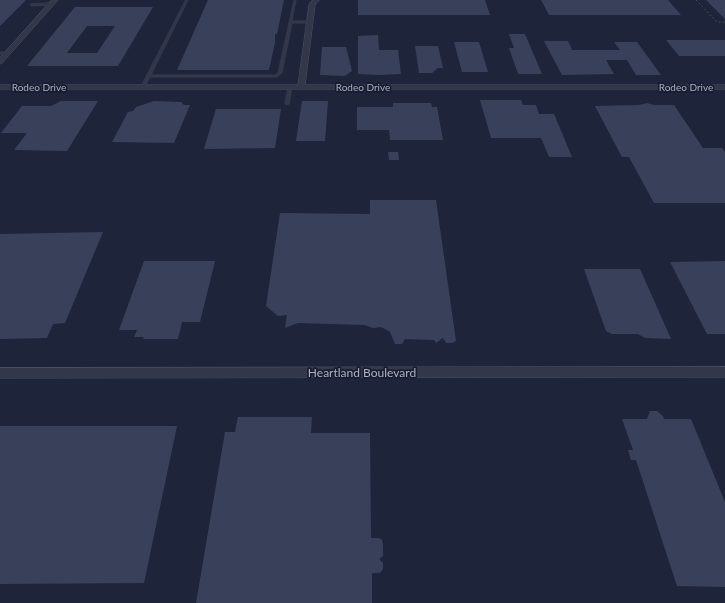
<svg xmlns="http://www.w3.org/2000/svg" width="725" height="603" font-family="Lato,sans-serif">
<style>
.building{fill:#39415a;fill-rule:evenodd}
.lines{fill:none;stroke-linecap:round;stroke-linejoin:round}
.service-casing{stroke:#4c5265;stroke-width:0.5}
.minor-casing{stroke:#4c5265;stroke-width:1}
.path{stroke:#3e5058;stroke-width:1;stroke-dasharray:2 2;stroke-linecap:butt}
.service{fill:#32374a;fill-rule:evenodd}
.minor{fill:#32374a;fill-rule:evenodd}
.labels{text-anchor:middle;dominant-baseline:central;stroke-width:3.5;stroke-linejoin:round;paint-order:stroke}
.far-street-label{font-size:10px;fill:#acb1c7;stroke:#171d2e}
.street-label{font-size:12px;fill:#acb1c7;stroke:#171d2e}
</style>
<rect width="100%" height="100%" fill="#1e253a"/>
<g class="building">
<polygon points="0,0 26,0 0,26"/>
<polygon points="208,0 284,0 277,34 275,34 275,43 269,70 177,70"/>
<polygon points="358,0 485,0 490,15 358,15"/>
<polygon points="541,0 668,0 681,15 549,15"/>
<polygon points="706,0 725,0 725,19"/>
<path d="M75,7H153L118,66H27ZM87,26H115L97,53H67Z"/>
<polygon points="509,34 525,34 542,74 518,74 509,48 514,48"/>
<polygon points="378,35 379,50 398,50 401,74 378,75 358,74 358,36"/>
<polygon points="666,40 725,40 725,56 679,56"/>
<polygon points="544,41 568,41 572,50 620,50 614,42 637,42 661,75 636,75 627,60 606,60 614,74 562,75"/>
<polygon points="454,42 479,42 488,72 462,72"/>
<polygon points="415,46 438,46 443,68 438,68 432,73 419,73"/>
<polygon points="322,47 346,47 352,71 345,76 320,75"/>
<polygon points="480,100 521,100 523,105 536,105 539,114 554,114 572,157 549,157 541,138 491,138"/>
<polygon points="61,101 98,101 67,151 14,150 27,133 1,133 22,106 51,106"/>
<polygon points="154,101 181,102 184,105 190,105 174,143 112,142 128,112 133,111 136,107"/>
<polygon points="302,101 328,101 325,141 296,141"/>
<polygon points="393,103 431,103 432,107 437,107 443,140 390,140 389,130 357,130 357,107 393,107"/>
<polygon points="647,103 654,105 674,105 703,148 722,148 725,152 725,203 654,203 629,157 622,157 595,106 639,105"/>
<polygon points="216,109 281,109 275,148 204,149"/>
<polygon points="388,152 398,152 399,160 389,160"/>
<polygon points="370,200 436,200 456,341 452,343 446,343 443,338 436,343 434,340 405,339 402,344 395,344 390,332 381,327 373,328 365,325 298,323 285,328 287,315 278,316 266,306 280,213 370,214"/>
<polygon points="103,232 65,323 53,324 47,338 0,339 0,234"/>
<polygon points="144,261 215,261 200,322 182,322 178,339 143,339 144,337 134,337 137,330 119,330"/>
<polygon points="725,261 725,334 707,334 670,262"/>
<polygon points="584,269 640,269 671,339 645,338 638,334 612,334 606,331"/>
<polygon points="650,411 657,411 663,416 664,419 691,419 725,502 725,587 677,586 636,460 631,460 628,450 633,450 622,419 647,419"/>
<polygon points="238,417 312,417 311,433 370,433 371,538 379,538 382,540 383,545 383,556 379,559 383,563 383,569 380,573 372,573 372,603 196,603 225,432 235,432"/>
<polygon points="0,426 177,426 144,583 0,584"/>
</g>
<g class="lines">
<defs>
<g id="service">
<polygon points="186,0 188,0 151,75 275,75 278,73 294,0 296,0 292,21 310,21 312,22 310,23 292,23 282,73 277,77 150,77 144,88 142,88 141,87"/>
<polygon points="52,3 53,4 53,5 31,6 30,5 31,4"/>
<polygon points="0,52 8,52 10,53 8,54 0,54"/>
<polygon points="289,86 292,87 289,104 287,105 285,104"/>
</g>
<g id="minor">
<polygon points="52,0 58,0 2,63 0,64 0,58"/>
<polygon points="313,0 319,0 315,5 305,85 725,85 725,89 0,89 0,85 298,85 309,5"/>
<polygon points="725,367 725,377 0,378 0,368"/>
</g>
</defs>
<use href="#service" class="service-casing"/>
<use href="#minor" class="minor-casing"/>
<polyline class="path" points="696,0 717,22 725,22"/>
<use href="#service" class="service"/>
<use href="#minor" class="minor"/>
</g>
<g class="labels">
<g class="far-street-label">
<text x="39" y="87">Rodeo Drive</text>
<text x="363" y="87">Rodeo Drive</text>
<text x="686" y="87">Rodeo Drive</text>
</g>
<g class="street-label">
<text x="362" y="372">Heartland Boulevard</text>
</g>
</g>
</svg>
